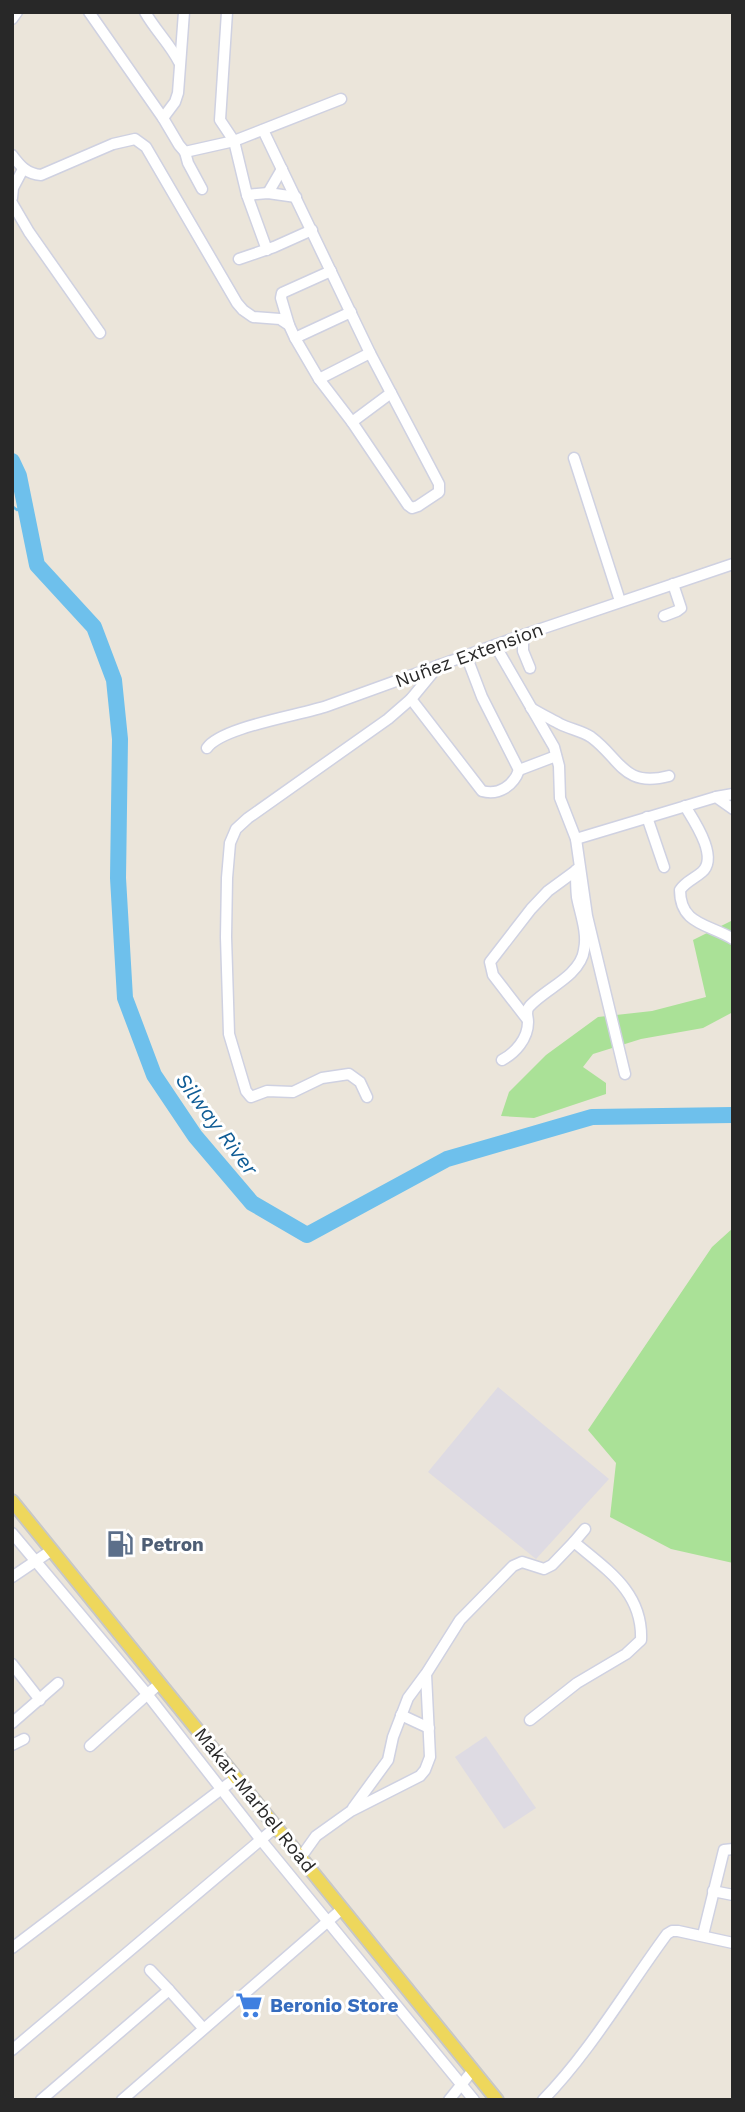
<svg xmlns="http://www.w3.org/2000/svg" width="745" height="2112" font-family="'Work Sans',sans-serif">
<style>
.industrial{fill:#dedbe3}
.green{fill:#aae197}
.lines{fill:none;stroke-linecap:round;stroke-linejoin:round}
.stream{stroke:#6ec0ec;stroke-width:2.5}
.river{stroke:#6ec0ec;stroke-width:16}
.minor-casing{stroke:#cfd1e1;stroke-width:13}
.major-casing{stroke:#c7c7c7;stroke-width:16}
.minor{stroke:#fff;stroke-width:10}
.major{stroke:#eed75c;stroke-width:12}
.labels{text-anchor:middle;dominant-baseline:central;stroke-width:6;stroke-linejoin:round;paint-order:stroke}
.street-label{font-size:19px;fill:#282828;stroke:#fff}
.service-label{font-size:19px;font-weight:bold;fill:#4e5e75;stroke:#fff;text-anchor:start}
.shop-label{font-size:19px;font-weight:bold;fill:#366cbe;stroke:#fff;text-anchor:start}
.water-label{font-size:21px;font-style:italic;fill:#0f5c95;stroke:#fff}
</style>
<rect width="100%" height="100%" fill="#ebe5da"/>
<g class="industrial">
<polygon points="498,1387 609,1479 536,1559 428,1472"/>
<polygon points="486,1736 536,1808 504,1829 455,1757"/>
</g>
<g class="green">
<polygon points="733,920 733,1012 703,1028 641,1039 593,1054 583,1067 606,1083 606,1094 534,1118 501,1116 509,1092 546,1055 598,1017 652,1011 706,997 693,940"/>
<polygon points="733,1228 733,1563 671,1549 610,1517 616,1463 588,1430 712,1247"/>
</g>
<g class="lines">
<polyline class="stream" points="12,506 17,510 31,504"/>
<polyline class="river" points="12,461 19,476 37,565 94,627 114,680 120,739 118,878 125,998 154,1075 195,1136 252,1203 307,1235 447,1159 592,1117 733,1115"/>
<defs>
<g id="minor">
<polyline points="89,12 163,118 179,145 185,152 234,141 341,99"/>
<path d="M145,12C155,30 170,44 179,62"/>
<polyline points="227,12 220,120 234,141 247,195 267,250"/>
<polyline points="12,19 17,12"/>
<polyline points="163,118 175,102 178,93 184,12"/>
<polyline points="185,152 188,163 202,189"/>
<path d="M12,155C20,166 27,174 41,175L113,144L135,139L146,147L237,303L243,310L253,317L280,319L289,325L295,338L319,379L352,422L408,505L412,508L418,506L439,492V484L370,353L263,130"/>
<polyline points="268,193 282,169"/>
<polyline points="247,195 268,193 296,197"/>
<polyline points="12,198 13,188 23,169"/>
<polyline points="12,203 29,232 100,333"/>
<polyline points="239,259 274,247 312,230"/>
<polyline points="289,325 281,298 282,293 331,271"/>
<polyline points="295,338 351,312"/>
<polyline points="319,379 370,353"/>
<polyline points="352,422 391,393"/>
<polyline points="574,458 620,601"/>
<polyline points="664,616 677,611 681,608 673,584"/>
<polyline points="523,635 523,651 530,668"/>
<polyline points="495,645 554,747 559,766 560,798 576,839 587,916 625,1074"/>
<polyline points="466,655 482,697 519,770 556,756"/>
<path d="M411,699L482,791C499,796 514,785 519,770"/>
<path d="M531,708C541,714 551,719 560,724C570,729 582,731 591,737C621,759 623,788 669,776"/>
<path d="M207,748C221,727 301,715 327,706L523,635L733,564"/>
<polyline points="716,797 733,794"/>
<path d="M685,806C694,821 719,857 702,872C694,879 686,881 680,890C680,925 709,924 733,939"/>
<polyline points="647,817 664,867"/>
<polyline points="576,839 716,797 733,809"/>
<polyline points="527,1019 493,975 490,962 531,909 548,891 578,869"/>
<path d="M502,1060C515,1053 528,1039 528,1022C528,1016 525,1012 529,1007C538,996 560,984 571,973C577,967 583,959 584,950C588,933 580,913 577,897C576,888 576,879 576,870"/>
<polyline points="367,1097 360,1082 349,1074 322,1078 293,1092 267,1091 251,1097 246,1091 229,1034 226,937 227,878 230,843 236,829 248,818 388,719 411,699 439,665"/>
<polyline points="12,1533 147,1694 261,1840 474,2100"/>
<polyline points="574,1542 585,1529"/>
<polyline points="12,1577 52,1550"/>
<polyline points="12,1664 40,1700"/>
<polyline points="401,1715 429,1728"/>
<polyline points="12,1723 58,1683"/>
<polyline points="12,1745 24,1739"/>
<polyline points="90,1746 160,1683"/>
<polyline points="353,1808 388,1760 393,1737 408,1698 425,1675"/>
<path d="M301,1857L316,1836L351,1811L420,1776L425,1770L430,1757L426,1674L460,1620L513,1566L522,1562L544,1569L552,1565L574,1542C607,1570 643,1592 641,1640L626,1654L577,1683L530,1720"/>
<polyline points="713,1891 733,1895"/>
<polyline points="703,1935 724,1850 733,1849"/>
<polyline points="12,1948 236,1778"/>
<polyline points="150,1970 169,1990"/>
<polyline points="12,2050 276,1827"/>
<polyline points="41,2100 169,1990 203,2028"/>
<polyline points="122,2100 342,1909"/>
<polyline points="449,2100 473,2070"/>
<path d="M543,2100C590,2052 627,1988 667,1934L672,1931H678L733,1943"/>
</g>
<polyline id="major" points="12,1501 497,2100"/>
</defs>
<use href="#minor" class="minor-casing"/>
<use href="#major" class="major-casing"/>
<use href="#minor" class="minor"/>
<use href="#major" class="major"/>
</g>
<defs>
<symbol id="fuel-bare" viewBox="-9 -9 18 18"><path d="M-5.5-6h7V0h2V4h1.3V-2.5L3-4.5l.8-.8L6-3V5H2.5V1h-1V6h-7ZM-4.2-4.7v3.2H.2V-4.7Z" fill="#5c6f8a" stroke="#fff" stroke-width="2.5" paint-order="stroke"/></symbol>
<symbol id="supermarket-bare" viewBox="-9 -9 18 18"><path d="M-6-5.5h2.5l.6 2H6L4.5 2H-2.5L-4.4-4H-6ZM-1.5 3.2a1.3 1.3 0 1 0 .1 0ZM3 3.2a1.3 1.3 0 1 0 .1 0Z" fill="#3f7fe0" stroke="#fff" stroke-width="2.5" paint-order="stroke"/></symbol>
</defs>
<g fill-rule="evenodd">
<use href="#fuel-bare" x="101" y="1525" width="38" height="38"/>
<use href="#supermarket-bare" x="230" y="1986" width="38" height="38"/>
</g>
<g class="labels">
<g class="street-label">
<text transform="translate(469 655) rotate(-20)">Nuñez Extension</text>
<text transform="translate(255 1800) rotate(51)">Makar-Marbel Road</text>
</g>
<g class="service-label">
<text x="141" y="1544">Petron</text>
</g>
<g class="shop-label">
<text x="270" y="2005">Beronio Store</text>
</g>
<g class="water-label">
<text transform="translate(217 1124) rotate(53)">Silway River</text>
</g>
</g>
<rect width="745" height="2112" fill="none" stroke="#282828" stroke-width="28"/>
</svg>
